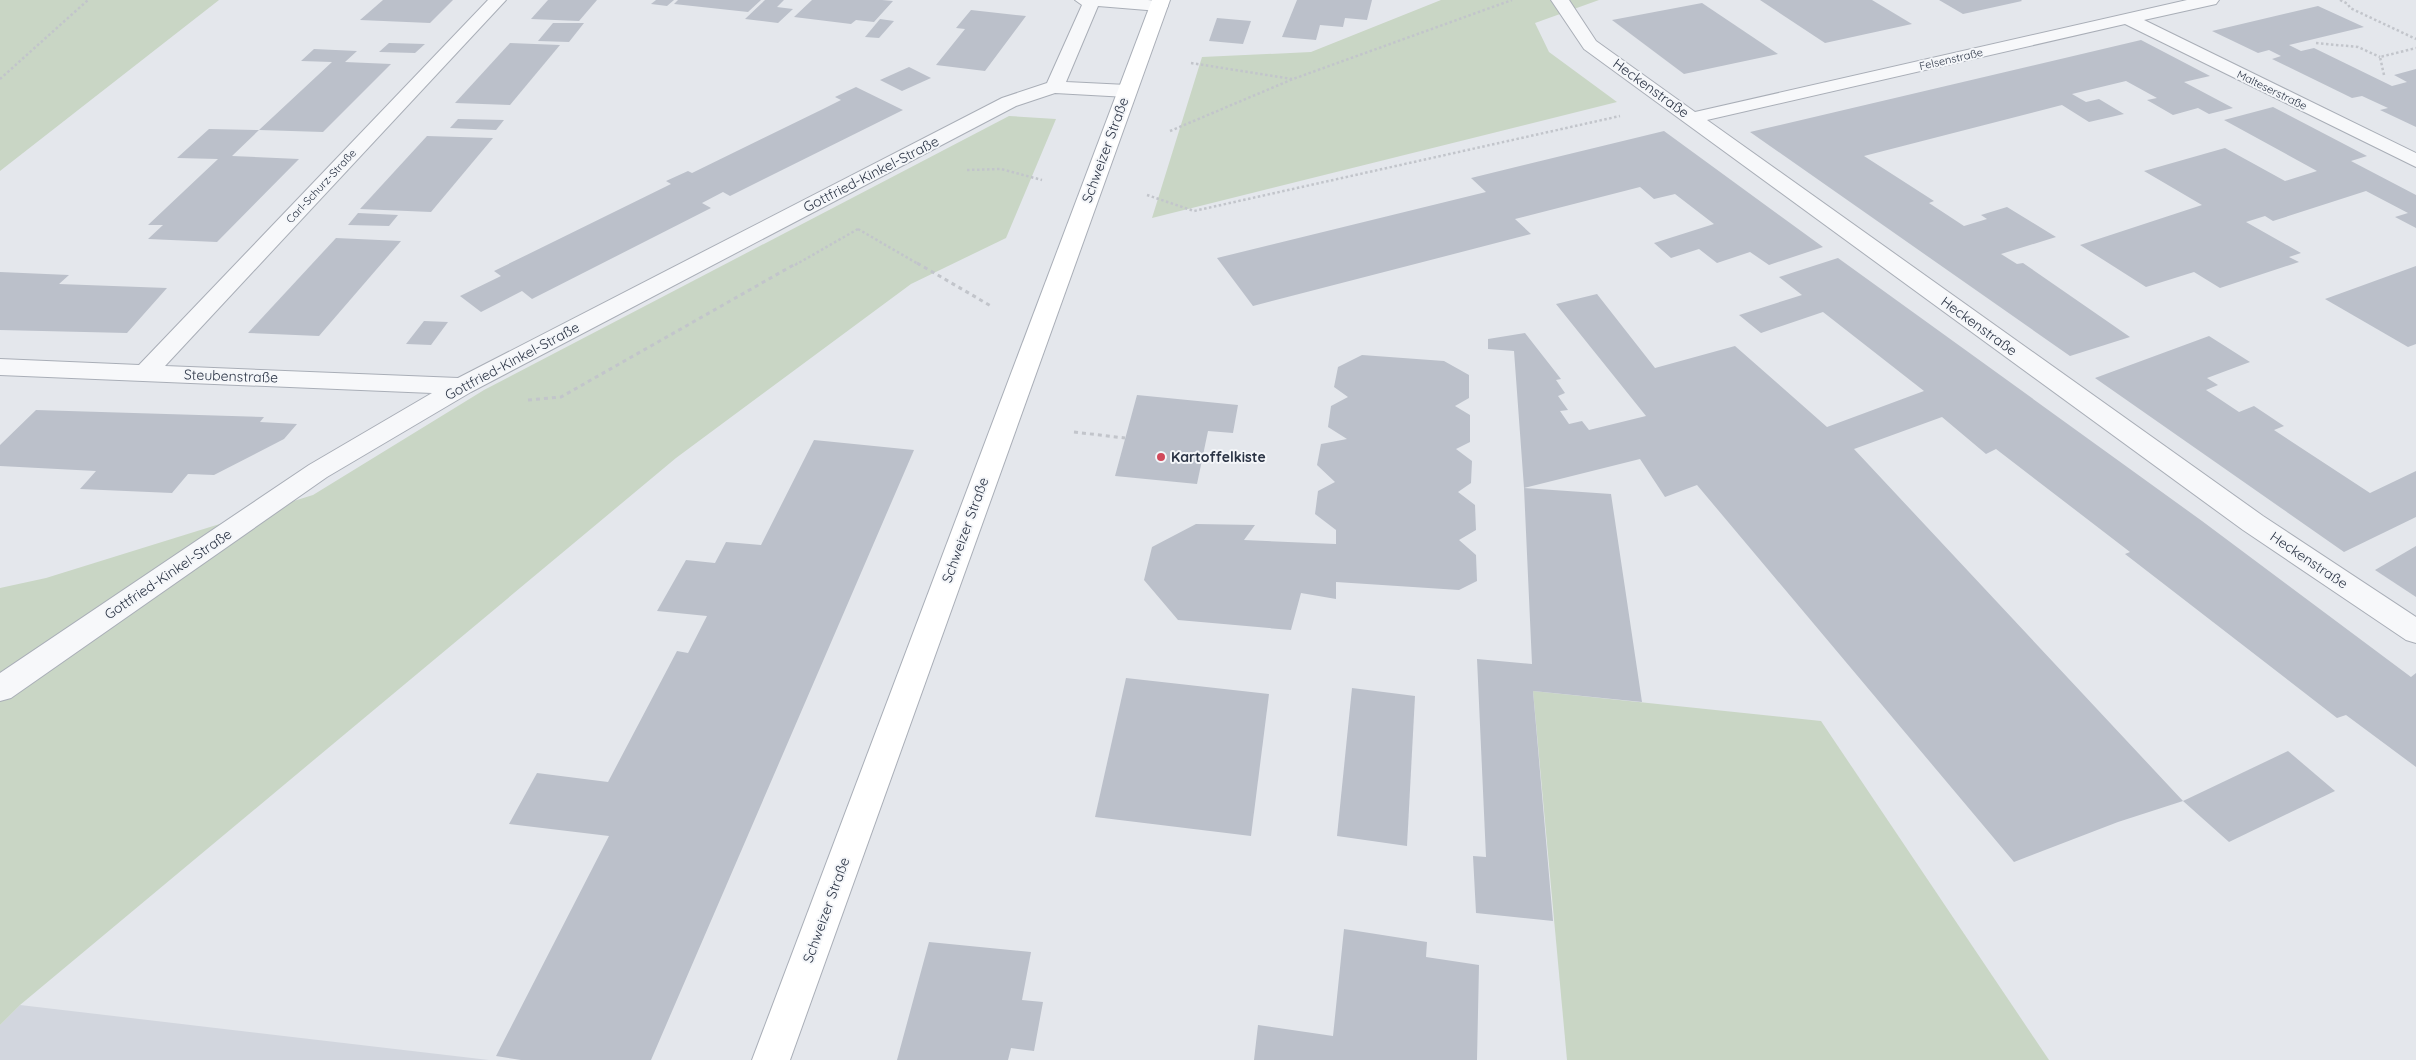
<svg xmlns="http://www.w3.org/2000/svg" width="2416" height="1060" font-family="Quicksand,sans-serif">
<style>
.built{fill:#d2d6de}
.green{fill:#c9d6c5}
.building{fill:#bbc0ca}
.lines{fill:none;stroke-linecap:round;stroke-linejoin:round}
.street-casing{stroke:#a9aeb7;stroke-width:2}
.secondary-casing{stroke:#a9aeb7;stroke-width:2}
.path-far1{stroke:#c2c5cb;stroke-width:2.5;stroke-dasharray:2.5 2.5;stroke-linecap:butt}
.path{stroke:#c2c5cb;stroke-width:3;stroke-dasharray:4 4;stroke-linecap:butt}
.street{fill:#f7f8fa;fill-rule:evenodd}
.secondary{fill:#fff;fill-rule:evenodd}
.poi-dot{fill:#d1495b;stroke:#f4f6f9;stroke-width:2}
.labels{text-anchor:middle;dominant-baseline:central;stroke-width:4;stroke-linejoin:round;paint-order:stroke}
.far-street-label{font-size:11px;fill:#2b3445;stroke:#f4f6f9}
.street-label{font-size:14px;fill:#2b3445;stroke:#f4f6f9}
.poi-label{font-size:14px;font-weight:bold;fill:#2b3445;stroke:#f4f6f9;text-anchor:start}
</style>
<rect width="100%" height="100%" fill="#e4e7ec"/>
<polygon class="built" points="20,1005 489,1060 0,1060 0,1025"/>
<g class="green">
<polygon points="0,0 219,0 0,171"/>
<polygon points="1441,0 1599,0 1535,23 1549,52 1617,102 1152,218 1202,57 1311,52"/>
<polygon points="1009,116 1056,119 1006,238 911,284 676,458 20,1005 0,1025 0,588 46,578 313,495 484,390"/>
<polygon points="1533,691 1821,721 2049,1060 1567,1060"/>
</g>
<g class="building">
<polygon points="383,0 453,0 430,23 360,20"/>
<polygon points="548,0 597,0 579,21 531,19"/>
<polygon points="656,0 674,0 667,6 651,4"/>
<polygon points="678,0 761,0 748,12 674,4"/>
<polygon points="765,0 784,0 777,7 793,9 778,23 745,19"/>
<polygon points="812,0 882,0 893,1 874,22 856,20 851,24 794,17"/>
<polygon points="1297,0 1372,0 1367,20 1345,18 1343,27 1320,25 1316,40 1282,37"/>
<polygon points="1760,0 1872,0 1912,24 1825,43"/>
<polygon points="1939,0 2021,0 2022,1 1963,14"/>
<polygon points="1702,3 1778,54 1684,74 1612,20"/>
<polygon points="2318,6 2364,27 2289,45 2301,51 2314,48 2392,86 2407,82 2394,75 2416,69 2416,127 2380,110 2388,108 2362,96 2352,98 2272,59 2281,56 2269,50 2258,53 2212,31"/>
<polygon points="971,10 1026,16 985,71 936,65 965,29 956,28"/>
<polygon points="1217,18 1251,21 1243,44 1209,41"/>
<polygon points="880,19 894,21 879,38 865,37"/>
<polygon points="553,23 584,23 569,42 538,41"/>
<polygon points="2141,40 2210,76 2184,82 2233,108 2209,114 2198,108 2173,115 2147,100 2157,98 2126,81 2072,94 2086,102 2099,99 2124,114 2089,122 2062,105 1864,156 1934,201 1929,203 1964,226 1987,219 1981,215 2007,207 2056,237 2001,254 2017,264 2023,263 2130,337 2070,356 1750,132"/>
<polygon points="389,43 425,44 415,53 379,52"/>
<polygon points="510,43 560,45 510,105 455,103"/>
<polygon points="314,49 357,51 345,62 391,64 323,132 259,130 332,62 301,61"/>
<polygon points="909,67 931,78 902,91 880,80"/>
<polygon points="856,87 903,110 730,196 723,192 702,203 711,208 532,299 522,291 481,312 460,296 501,276 494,271 671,184 666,181 688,171 692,173 823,109 841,100 835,97"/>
<polygon points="2273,107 2367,156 2351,161 2416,195 2416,228 2395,217 2408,213 2366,191 2273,221 2265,216 2246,222 2301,253 2289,257 2299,262 2220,288 2194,272 2146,287 2080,245 2202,205 2144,171 2225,148 2285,181 2317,171 2224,120"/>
<polygon points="458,119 504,120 496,130 450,128"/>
<polygon points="209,129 259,130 232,156 299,159 217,242 148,239 163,225 148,225 218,159 177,158"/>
<polygon points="1664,131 1823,247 1769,265 1750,252 1717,263 1699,249 1671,258 1654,243 1714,224 1675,194 1654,199 1640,187 1515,219 1531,234 1253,306 1217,258 1486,192 1471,178"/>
<polygon points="427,136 493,138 431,212 360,209"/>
<polygon points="358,213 398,215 389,226 348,225"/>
<polygon points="336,238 401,241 319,336 248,333"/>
<polygon points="1838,258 2202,521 2411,677 2416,673 2416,767 2346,715 2337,718 2125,554 2130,552 1996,449 1986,454 1942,417 1854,449 2183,801 2118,822 2014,862 1697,485 1665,497 1640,459 1524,488 1514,351 1488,349 1488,339 1525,333 1561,379 1556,380 1565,393 1558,396 1568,410 1560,411 1569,424 1582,421 1589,430 1646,416 1556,304 1597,294 1655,368 1735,346 1827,427 1924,391 1823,312 1761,333 1739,315 1802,295 1779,277"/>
<polygon points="2416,266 2416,344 2408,347 2325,299"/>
<polygon points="0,272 69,275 59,284 167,288 127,333 0,330"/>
<polygon points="424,321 448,322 431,345 406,344"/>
<polygon points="2209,336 2250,362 2207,378 2218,385 2206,390 2239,412 2254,406 2284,426 2274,430 2370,493 2416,471 2416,517 2344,552 2095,378"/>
<polygon points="1362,355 1444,361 1469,375 1469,398 1455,406 1470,415 1470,442 1456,449 1472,461 1471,483 1458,492 1475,505 1476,530 1459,540 1476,555 1477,581 1459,590 1336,582 1336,599 1301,593 1291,630 1178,620 1144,580 1152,547 1196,524 1255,525 1244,540 1336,544 1336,530 1315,514 1318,491 1335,482 1317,465 1321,444 1347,439 1328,427 1331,406 1348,397 1334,387 1338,367"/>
<polygon points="1137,395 1238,405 1233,433 1208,431 1197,484 1115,476"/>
<polygon points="36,410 264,417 260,422 297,424 284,439 214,475 188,474 172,493 80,489 96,471 0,466 0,445"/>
<polygon points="814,440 914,450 651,1060 521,1060 496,1056 609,836 509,824 537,773 608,782 677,651 688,653 707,616 657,611 686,560 715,563 726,542 761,545"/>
<polygon points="1524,488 1611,494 1642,702 1533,691 1553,921 1476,913 1473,856 1486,857 1477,659 1532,664"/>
<polygon points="2416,546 2416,597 2375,570"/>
<polygon points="1126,678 1269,694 1251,836 1095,817"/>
<polygon points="1352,688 1415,696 1407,846 1337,836"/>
<polygon points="2288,751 2335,791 2229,842 2183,801"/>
<polygon points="1344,929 1427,942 1426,957 1479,965 1477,1060 1254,1060 1258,1025 1333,1036"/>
<polygon points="929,942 1031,952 1022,1000 1043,1002 1034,1051 1011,1048 1008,1060 897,1060"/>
</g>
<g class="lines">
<defs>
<g id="street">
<polygon points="488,0 506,0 165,366 458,378 1002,98 1047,83 1082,5 1075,0 1148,0 1165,2 1168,6 1165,10 1159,11 1098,6 1066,82 1127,85 1134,87 1136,91 1134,95 1127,97 1055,93 1016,106 471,392 327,477 11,698 0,701 0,673 309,465 432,393 0,375 0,359 139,365"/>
<polygon points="1551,0 1569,0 1596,41 1695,112 2187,0 2219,0 2216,4 2144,20 2416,153 2416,167 2125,24 1707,120 2263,516 2416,617 2416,643 2406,640 2243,530 1584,49"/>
</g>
<polygon id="secondary" points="1152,0 1170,0 790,1060 752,1060"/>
</defs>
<use href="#street" class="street-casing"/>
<use href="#secondary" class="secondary-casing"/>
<g class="path-far1">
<polyline points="2340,0 2348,4 2350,8 2416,39"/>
<polyline points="2316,43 2358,47 2380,57"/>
<polyline points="1191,63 1292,79"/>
<polyline points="2384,75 2380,57 2416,48"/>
<polyline points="0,79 88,0"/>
<polyline points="1170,131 1293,79 1512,0"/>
<polyline points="967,170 1001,169 1042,180"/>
<polyline points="1147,195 1194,211 1620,116"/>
<polyline points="858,229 920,265"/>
<polyline points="795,265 858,229"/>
</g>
<g class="path">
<polyline points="917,263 991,306"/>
<polyline points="528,400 561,397 797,263"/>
<polyline points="1074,432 1125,438"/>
</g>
<use href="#street" class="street"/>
<use href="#secondary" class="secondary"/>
</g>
<circle class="poi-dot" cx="1161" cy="457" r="5"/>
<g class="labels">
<g class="far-street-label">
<text transform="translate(1951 59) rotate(-13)">Felsenstraße</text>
<text transform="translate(2272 90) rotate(26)">Malteserstraße</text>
<text transform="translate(321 186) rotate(-47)">Carl-Schurz-Straße</text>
</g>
<g class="street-label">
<text transform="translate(1651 88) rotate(36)">Heckenstraße</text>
<text transform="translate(1105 150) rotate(-70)">Schweizer Straße</text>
<text transform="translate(871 174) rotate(-27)">Gottfried-Kinkel-Straße</text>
<text transform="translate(1979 326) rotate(36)">Heckenstraße</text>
<text transform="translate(512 361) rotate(-28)">Gottfried-Kinkel-Straße</text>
<text transform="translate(231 376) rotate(2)">Steubenstraße</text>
<text transform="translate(965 530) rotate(-70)">Schweizer Straße</text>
<text transform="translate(2309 560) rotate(34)">Heckenstraße</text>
<text transform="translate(168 574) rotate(-34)">Gottfried-Kinkel-Straße</text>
<text transform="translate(826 910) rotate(-70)">Schweizer Straße</text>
</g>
<g class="poi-label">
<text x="1171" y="457">Kartoffelkiste</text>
</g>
</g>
</svg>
